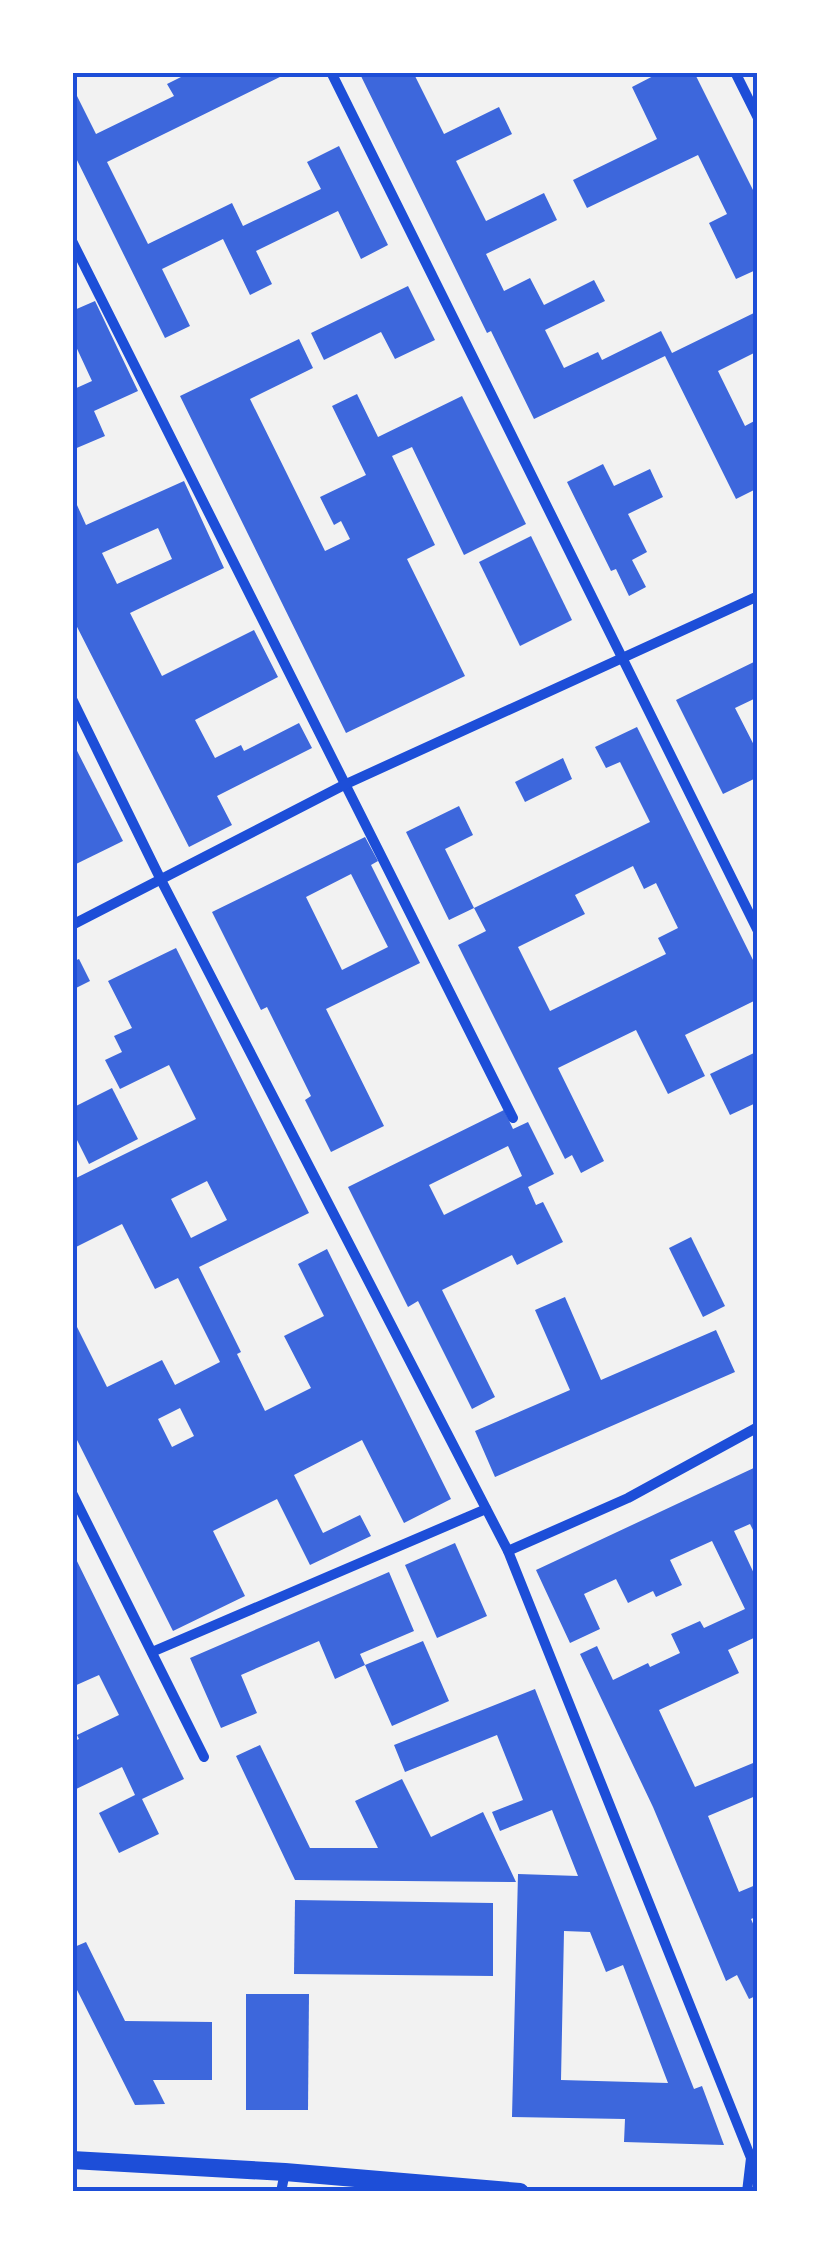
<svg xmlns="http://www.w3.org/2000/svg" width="830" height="2264" font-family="'Varela Round',sans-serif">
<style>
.building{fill:#3d67dc;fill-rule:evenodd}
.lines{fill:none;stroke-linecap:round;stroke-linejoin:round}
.minor{stroke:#1d4ed8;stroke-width:10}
.tertiary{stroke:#1d4ed8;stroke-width:18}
.neatline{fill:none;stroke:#1d4ed8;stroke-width:4}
</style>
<rect width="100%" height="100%" fill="#f2f2f2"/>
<g class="building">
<polygon points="191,72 290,72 107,162 148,244 232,203 243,226 321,189 307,162 339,146 388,245 361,259 338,211 256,251 272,284 250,295 223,239 162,269 190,326 165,338 72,150 72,86 96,134 174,96 167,84"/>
<polygon points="359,72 413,72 444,134 499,107 512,134 456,161 486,221 544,193 557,220 486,254 504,291 530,278 544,305 594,280 605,301 545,330 564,368 598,352 602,360 661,331 672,353 758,311 758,351 718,371 745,426 758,419 758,488 736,499 665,356 534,419 491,331 487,333"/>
<polygon points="661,72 694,72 758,200 758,269 736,279 709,223 727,214 698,155 587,208 573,180 657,139 632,87"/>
<polygon points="408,286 435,340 395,359 381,332 324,360 311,333"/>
<polygon points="95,301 138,391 94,411 105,436 72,450 72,390 92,381 72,338 72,311"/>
<polygon points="299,339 313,368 250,399 325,551 350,539 341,521 334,525 320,497 366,475 332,406 357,394 378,437 462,396 526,524 464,555 412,447 392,456 435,545 407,559 465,676 346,733 180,396"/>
<polygon points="603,464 614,486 650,469 663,497 628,514 647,552 632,560 646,587 629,596 616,569 611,571 567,482"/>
<path d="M184,481L224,568L130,613L162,676L254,630L278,677L195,720L215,758L241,745L244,751L299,723L312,748L217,796L232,825L189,847L72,617V494L86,525ZM158,528L172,559L117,584L102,553Z"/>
<polygon points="531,536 572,620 520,646 479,562"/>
<polygon points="758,660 758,697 735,708 758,753 758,777 723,794 676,700"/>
<path d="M637,727L758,970V999L685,1035L705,1076L668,1094L636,1030L558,1068L604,1161L581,1173L572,1155L565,1159L458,945L486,931L474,908L650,822L620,762L606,768L595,747ZM633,866L644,889L656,883L678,928L658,938L666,954L550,1011L518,947L585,914L575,895Z"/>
<polygon points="72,741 123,841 72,866"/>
<polygon points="563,758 572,779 525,802 515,782"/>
<polygon points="459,806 473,835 445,849 474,908 449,920 406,832"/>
<path d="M365,837L378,861L371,865L420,963L326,1009L384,1126L331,1152L305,1100L311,1096L267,1007L261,1010L212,912ZM351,874L388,947L342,970L306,897Z"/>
<path d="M176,948L309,1213L199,1267L241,1352L237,1354L265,1411L311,1388L284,1336L324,1316L298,1264L327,1249L451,1499L404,1523L362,1440L294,1475L323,1533L360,1515L371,1536L310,1565L277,1499L213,1531L245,1596L173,1631L72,1430V1317L107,1387L162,1360L175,1385L220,1362L178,1278L155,1289L122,1224L72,1249V1180L196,1119L169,1065L120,1089L105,1060L122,1052L114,1036L132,1028L108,981ZM207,1181L227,1220L191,1238L171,1199ZM180,1408L194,1436L172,1447L158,1419Z"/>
<polygon points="79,959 90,981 72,990 72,962"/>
<polygon points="756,1052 758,1102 730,1115 710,1074"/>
<polygon points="112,1088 138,1139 89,1164 72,1130 72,1108"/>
<path d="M504,1110L513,1129L528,1122L554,1174L528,1187L536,1205L543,1202L563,1242L517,1265L512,1255L442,1290L495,1397L472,1409L418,1301L408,1307L348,1187ZM508,1146L522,1176L444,1215L429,1185Z"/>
<polygon points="691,1237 725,1306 703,1317 669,1248"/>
<polygon points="565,1297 601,1380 716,1330 735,1372 495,1477 475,1431 570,1390 535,1310"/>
<polygon points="758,1466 758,1540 750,1524 734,1531 758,1582 758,1636 728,1650 739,1673 659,1710 695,1787 758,1761 758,1795 708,1816 739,1892 758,1884 758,1916 751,1919 758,1935 758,1995 749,1999 737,1975 726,1981 653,1807 580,1654 597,1646 613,1680 648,1663 650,1667 680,1653 671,1634 700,1621 704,1628 745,1609 712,1541 670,1560 682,1585 656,1597 653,1591 628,1603 616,1579 584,1594 600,1629 570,1643 536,1570"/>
<polygon points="455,1543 487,1616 437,1638 405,1565"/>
<polygon points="72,1551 184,1779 142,1799 159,1834 119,1853 99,1813 135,1795 122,1767 72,1791 72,1742 79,1739 77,1735 119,1715 99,1675 72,1687"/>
<polygon points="389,1572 414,1631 360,1654 365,1665 423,1641 449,1701 392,1726 365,1665 335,1679 319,1641 241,1675 257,1713 221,1728 190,1658"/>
<path d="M535,1689L694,2089L702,2086L724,2145L624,2142L625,2119L512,2117L518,1874L578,1876L552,1810L500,1831L492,1812L523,1800L497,1735L405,1772L394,1745ZM564,1931L590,1932L606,1972L623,1965L668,2083L561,2080Z"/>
<polygon points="260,1745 310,1848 378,1848 355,1801 402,1779 431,1837 483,1812 516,1882 295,1880 236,1756"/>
<polygon points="295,1900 493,1903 493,1976 294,1974"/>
<polygon points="86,1942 125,2021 212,2022 212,2080 153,2080 165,2104 135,2105 72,1980 72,1948"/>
<polygon points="246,1994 309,1994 308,2110 246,2110"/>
</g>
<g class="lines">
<g class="minor">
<polyline points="331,72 758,931"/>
<polyline points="735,72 758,118"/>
<polyline points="72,241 513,1118"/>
<polyline points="72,699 161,880 508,1551 751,2158 747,2192"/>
<polyline points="72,925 344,785 758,596"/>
<polyline points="72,1493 204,1757"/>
<polyline points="508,1551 628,1498 758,1427"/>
<polyline points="152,1652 486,1509"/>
<polyline points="281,2192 285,2172"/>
</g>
<polyline class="tertiary" points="72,2160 285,2172 520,2192"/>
</g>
<rect width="830" height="2264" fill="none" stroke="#ffffff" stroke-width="150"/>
<rect x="75" y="75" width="680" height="2114" class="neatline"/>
</svg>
